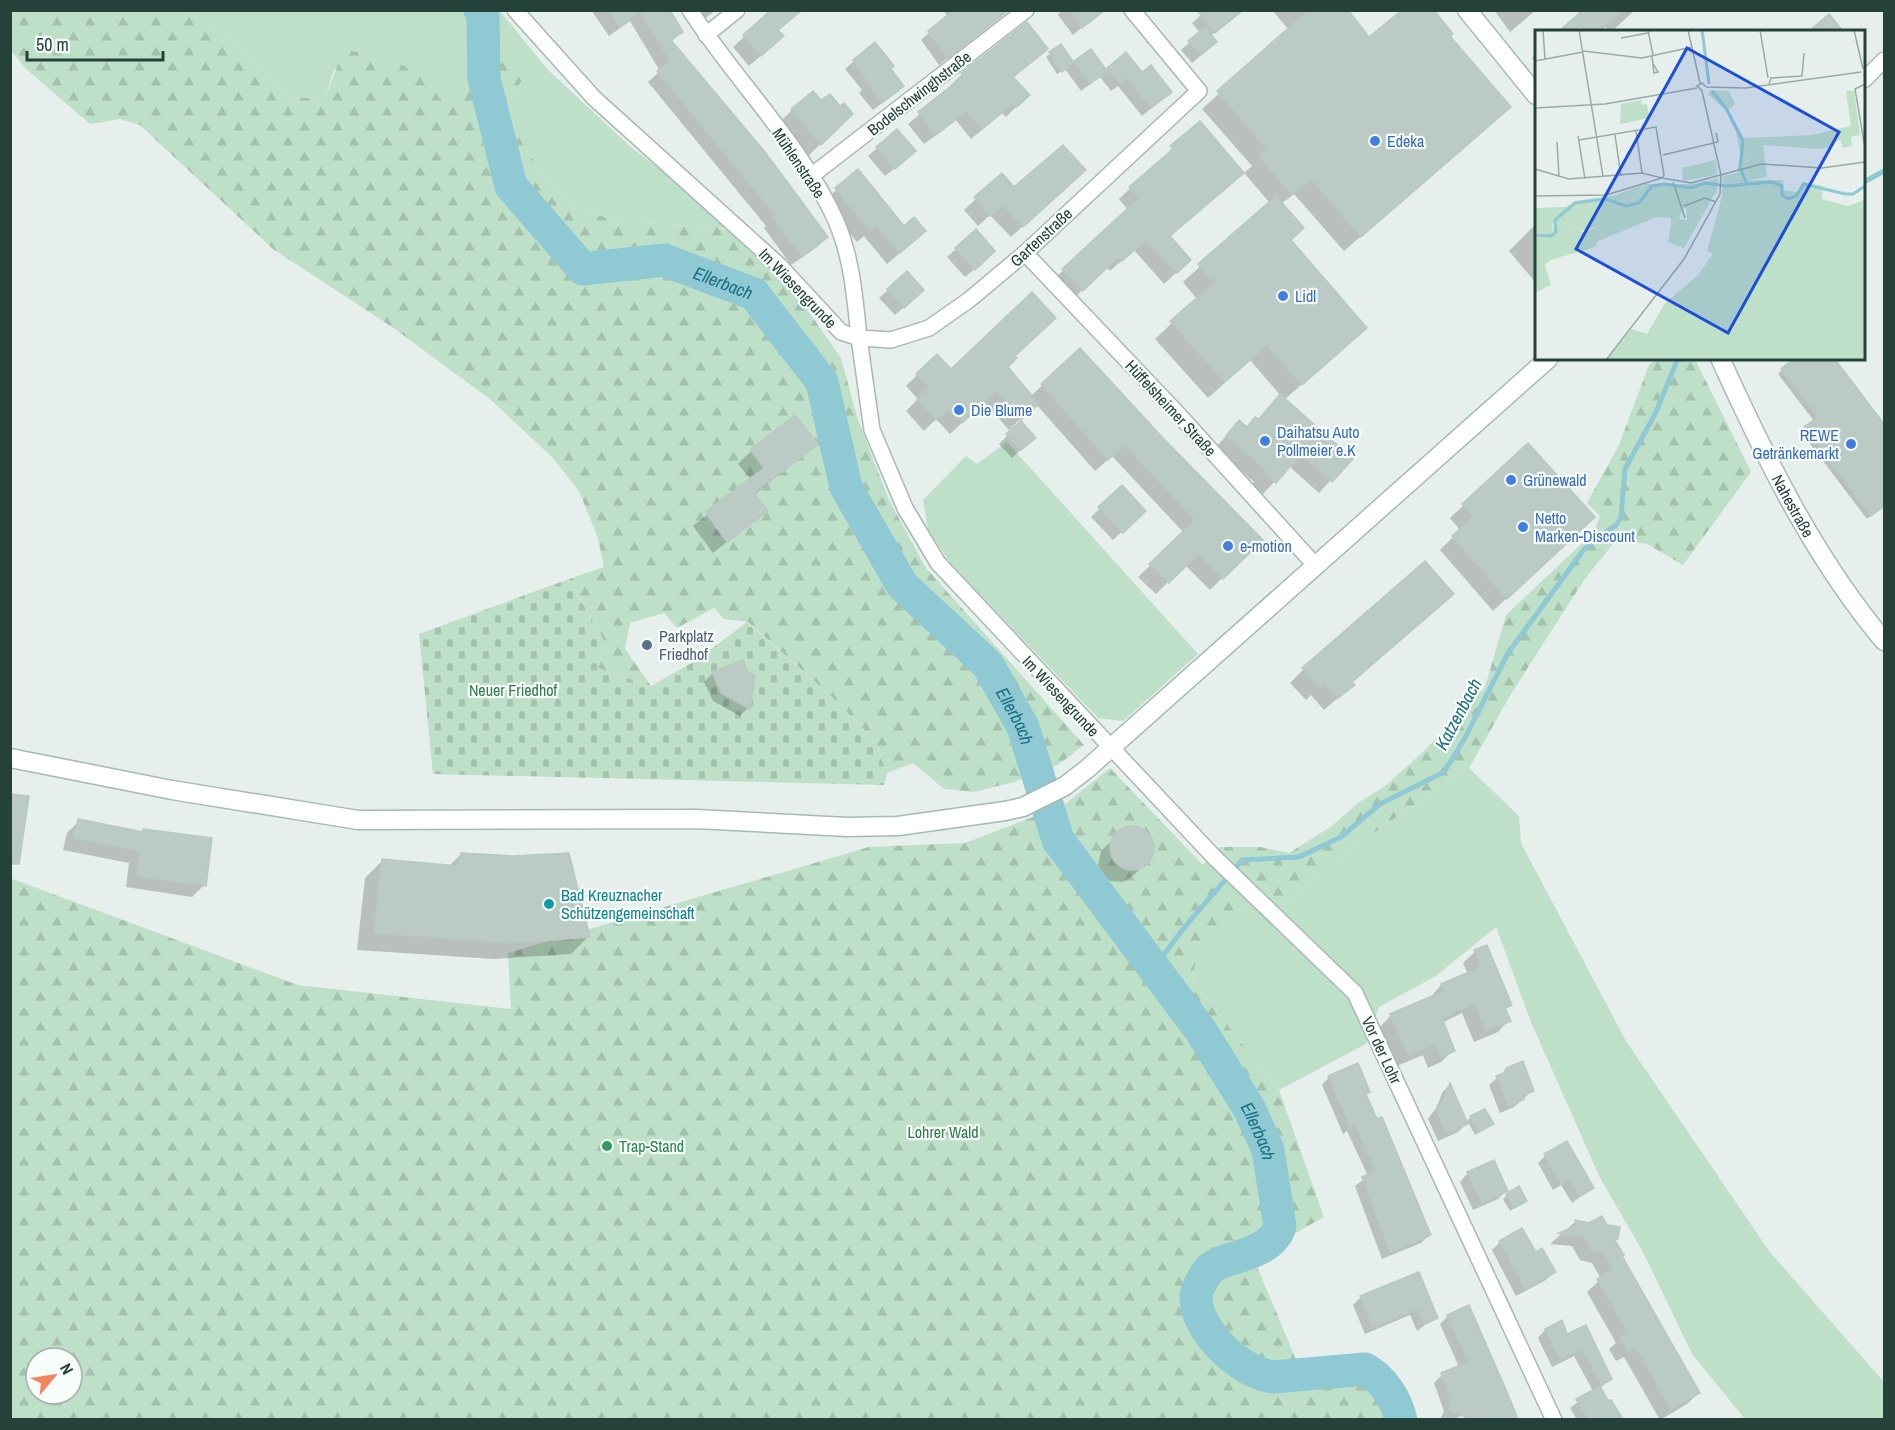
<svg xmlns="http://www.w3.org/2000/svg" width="1895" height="1430" font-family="'Archivo Narrow',sans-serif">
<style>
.grass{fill:#bfe0c8}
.forest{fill:url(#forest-firs);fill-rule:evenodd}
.cemetery{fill:url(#cemetery-stones)}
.shadow{fill:#0003}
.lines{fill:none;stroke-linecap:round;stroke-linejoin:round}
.stream{stroke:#8ec9d4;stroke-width:5}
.river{stroke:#8ec9d4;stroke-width:33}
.building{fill:#bbcac4;stroke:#b8c9c2;stroke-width:1.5}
.minor-casing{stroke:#a8b8b2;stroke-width:18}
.tertiary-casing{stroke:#a8b8b2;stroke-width:21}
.secondary-casing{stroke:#a4bbb3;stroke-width:21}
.minor{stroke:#fff;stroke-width:15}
.tertiary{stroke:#fff;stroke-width:18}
.secondary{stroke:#fff;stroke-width:18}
.shop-dot{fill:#3f7fe0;stroke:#f7fbf9;stroke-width:2}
.service-dot{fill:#5c6f8a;stroke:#f7fbf9;stroke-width:2}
.culture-dot{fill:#0f9aa8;stroke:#f7fbf9;stroke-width:2}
.leisure-dot{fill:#2e9e5b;stroke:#f7fbf9;stroke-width:2}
.labels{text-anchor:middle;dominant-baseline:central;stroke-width:4.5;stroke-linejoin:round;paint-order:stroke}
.street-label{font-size:16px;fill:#24423a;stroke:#f7fbf9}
.shop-label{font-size:16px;fill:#366cbe;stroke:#f7fbf9;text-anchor:start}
.service-label{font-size:16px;fill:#4e5e75;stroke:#f7fbf9;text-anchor:start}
.park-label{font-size:16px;fill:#2d7a4b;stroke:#f7fbf9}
.culture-label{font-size:16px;fill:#0d838f;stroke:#f7fbf9;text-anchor:start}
.leisure-label{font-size:16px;fill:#27864d;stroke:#f7fbf9;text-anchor:start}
.water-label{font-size:18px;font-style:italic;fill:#1c6f80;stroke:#f7fbf9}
.inset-river{fill:none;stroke:#8ec9d4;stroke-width:3}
.inset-road{fill:none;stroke:#98aaa4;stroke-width:1.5}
.view{fill:#1d4ed8;fill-opacity:0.15;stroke:#1d4ed8;stroke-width:3}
.inset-edge{fill:none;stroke:#24423a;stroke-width:3}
</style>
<defs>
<pattern id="forest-firs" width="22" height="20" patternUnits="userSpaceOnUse" patternTransform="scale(1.5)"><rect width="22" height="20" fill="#bfe0c8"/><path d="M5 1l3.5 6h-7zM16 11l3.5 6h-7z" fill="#a4c1ad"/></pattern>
<pattern id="cemetery-stones" width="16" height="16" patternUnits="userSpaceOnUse" patternTransform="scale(1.5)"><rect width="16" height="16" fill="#bfe0c8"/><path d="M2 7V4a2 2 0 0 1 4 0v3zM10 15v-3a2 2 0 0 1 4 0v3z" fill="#a4c1ad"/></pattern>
</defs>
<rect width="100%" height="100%" fill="#e6efeb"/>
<g class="grass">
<polygon points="185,11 500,11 547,69 632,148 742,231 717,227 665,225 587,214 551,185 525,148 503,108 523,79 471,68 462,110 440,98 417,73 334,69 326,96 291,99 242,47"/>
<polygon points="1007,442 1198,654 1123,721 1098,718 951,564 928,530 923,500 966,456 977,464"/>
<polygon points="1469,768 1519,816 1521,843 1626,1041 1769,1251 1884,1382 1884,1419 1745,1419 1692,1354 1643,1252 1600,1178 1531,1022 1496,927 1436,976 1379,1007 1366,1044 1279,1090 1192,980 1201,935 1243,907 1202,866 1220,847 1283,905 1357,844"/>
</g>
<g class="forest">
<polygon points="10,11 185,11 242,47 291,99 326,96 343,51 368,52 391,59 417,73 440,98 462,109 471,68 490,51 511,56 523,79 503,108 525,148 551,185 587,214 665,225 717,227 749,239 802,302 841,358 857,417 889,500 926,568 1084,745 1058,765 1014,782 974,792 944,789 913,763 887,773 875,741 834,699 748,622 724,619 714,608 677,628 664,613 630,623 625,649 651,686 597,668 605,643 569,579 604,567 598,538 579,491 552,457 491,400 392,327 273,249 140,125 120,119 90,124 25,68 11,50"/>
<polygon points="1657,359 1695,359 1751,472 1683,565 1647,544 1616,540 1584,580 1511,694 1469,768 1357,844 1283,905 1220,847 1260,847 1289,853 1332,826 1358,803 1385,786 1422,753 1485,687 1506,615 1593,533 1600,516 1587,503 1619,445 1649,365"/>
<path d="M1110,768L1243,907L1201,936L1192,980L1279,1090L1324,1217L1253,1257L1302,1374L1386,1362L1410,1419H11L10,878L298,985L511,1009L508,953L869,847L965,843L1064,805ZM36,1358H72V1394H36Z"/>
</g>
<polygon class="cemetery" points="569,579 605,643 597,668 651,686 695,661 747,622 834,699 875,741 887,773 884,785 433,774 419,634"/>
<g class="shadow">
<polygon points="591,10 666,10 681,32 671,42 827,237 817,247 791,265 764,228 766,226 648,82 660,71 630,21 609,36"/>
<polygon points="694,10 716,10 702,21"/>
<polygon points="773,10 803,10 777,31 771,47 749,66 733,47"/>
<polygon points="943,10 1008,10 939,65 921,40 948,17"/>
<polygon points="1062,10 1101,10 1101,11 1073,35 1058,15"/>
<polygon points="1272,10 1346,10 1369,39 1449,36 1509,107 1344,251 1294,194 1281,204 1290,241 1365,328 1284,400 1350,459 1319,493 1289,466 1263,494 1252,485 1254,482 1215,448 1239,422 1246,428 1258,420 1280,395 1250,360 1208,398 1155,339 1197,299 1183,282 1270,203 1244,173 1252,166 1202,109 1289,30"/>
<polygon points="1494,10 1536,10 1510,32"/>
<polygon points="1586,10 1635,10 1611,32 1605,27 1599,32 1560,32"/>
<polygon points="1201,15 1230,21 1210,36 1207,50 1192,63 1181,50 1200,33 1192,23"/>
<polygon points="1026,24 1046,49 1012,78 1028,95 1006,117 1002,113 971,139 956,120 924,144 908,124 953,87 951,85 962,74"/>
<polygon points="1061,46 1073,64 1075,62 1106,72 1108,69 1142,74 1170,92 1142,116 1118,86 1111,91 1100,77 1081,91 1065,69 1057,74 1046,57"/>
<polygon points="1536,53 1536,64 1532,58"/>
<polygon points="854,61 889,69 894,94 873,110 859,93 862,90 845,69"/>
<polygon points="792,110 838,127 807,157 779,123"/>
<polygon points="1199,123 1242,173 1169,237 1178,271 1164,284 1134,250 1110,271 1106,267 1071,301 1052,281 1128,210 1119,199"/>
<polygon points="897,131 905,160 885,176 868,156"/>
<polygon points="858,171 912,243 887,264 864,236 857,242 824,201"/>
<polygon points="1001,175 1014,190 1072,181 1011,237 990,215 978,226 964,210"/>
<polygon points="1536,224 1536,283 1509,251"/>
<polygon points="956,249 985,260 965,277 947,257"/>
<polygon points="907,273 914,298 895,315 879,298"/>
<polygon points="1080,350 1162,440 1261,540 1210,590 1185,565 1156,594 1138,577 1184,533 1112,456 1095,471 1036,404 1009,430 984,402 950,434 936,419 924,431 906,411 918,399 906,386 917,375 951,371 1013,357 1006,367 1031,396"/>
<polygon points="1832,358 1884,427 1884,505 1867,519 1801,432 1814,421 1778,374 1782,370"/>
<polygon points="1008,435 1025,446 1012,458 999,444"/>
<polygon points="816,444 754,495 766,511 713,553 693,526 751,480 738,464 751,451"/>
<polygon points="1528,446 1580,530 1493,611 1440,550 1460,530 1450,518"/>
<polygon points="1122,487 1144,511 1113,540 1091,517"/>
<polygon points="742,662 746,674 753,677 748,708 740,716 713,701 704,682 713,673"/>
<polygon points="1303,670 1351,683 1353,685 1324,710 1311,695 1306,700 1290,683"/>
<polygon points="79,821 141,833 144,830 204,885 192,897 126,887 129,863 63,850 67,833"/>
<polygon points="1132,827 1145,831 1153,842 1152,856 1134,875 1123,882 1110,881 1104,877 1098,865 1101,851 1125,828"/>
<polygon points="461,854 589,936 571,954 494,959 357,950 365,878 383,860 448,867"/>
<polygon points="1475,952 1510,1005 1505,1010 1509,1020 1498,1032 1474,1042 1462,1013 1442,1023 1453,1051 1441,1062 1428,1068 1423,1055 1397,1066 1380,1027 1391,1015 1430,998 1441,985 1468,974 1463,963"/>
<polygon points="1507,1069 1533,1090 1514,1107 1500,1113 1489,1085"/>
<polygon points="1329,1077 1368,1092 1365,1095 1429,1235 1421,1243 1382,1259 1355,1186 1368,1176 1347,1131 1343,1134 1322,1085"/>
<polygon points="1449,1085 1466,1122 1471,1117 1492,1124 1475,1135 1468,1122 1458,1132 1438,1141 1428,1119 1437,1107 1442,1093"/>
<polygon points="1545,1156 1592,1188 1572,1203 1561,1185 1553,1190 1538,1163"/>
<polygon points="1468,1173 1506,1191 1498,1199 1473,1210 1460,1182"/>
<polygon points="1507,1195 1526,1200 1510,1211 1503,1199"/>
<polygon points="1575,1222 1589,1224 1617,1239 1614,1242 1698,1393 1687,1404 1660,1420 1624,1357 1616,1361 1609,1349 1616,1343 1587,1292 1601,1279 1592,1263 1580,1260 1572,1246 1550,1244"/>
<polygon points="1500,1242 1535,1254 1554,1272 1546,1280 1516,1296 1492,1250"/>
<polygon points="1418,1274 1436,1317 1417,1331 1410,1315 1365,1334 1353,1305 1361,1297"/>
<polygon points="1468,1307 1517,1420 1470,1420 1467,1413 1453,1420 1441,1418 1444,1411 1434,1383 1442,1375 1459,1367 1440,1324 1448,1316"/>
<polygon points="1585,1327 1610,1379 1600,1388 1620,1420 1577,1420 1570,1408 1593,1391 1574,1356 1552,1367 1538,1338 1545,1330 1566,1336"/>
</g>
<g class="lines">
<g class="stream">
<polyline points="1864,182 1884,171"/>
<path d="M1154,970C1179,929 1212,897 1242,860L1299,857L1341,837L1380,804L1444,772L1465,738L1508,653L1585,548L1616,525L1621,517L1625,469L1656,412L1678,358"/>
</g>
<path class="river" id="s1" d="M480,10L483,15L484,79L511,186L583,269L664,260L754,294L822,382L846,487L902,585L988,665L1023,727L1058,840L1201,1031L1250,1110L1268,1150L1280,1226C1270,1258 1221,1255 1208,1271C1204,1277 1197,1289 1196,1296C1195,1331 1242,1374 1274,1377L1365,1369C1384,1380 1396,1399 1401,1420"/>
</g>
<g class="building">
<polygon points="608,10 670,10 683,32 671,40 765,152 828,237 802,257 772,217 775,215 657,71 670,61 640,12 620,27"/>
<polygon points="771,10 802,10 778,30 784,36 761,56 743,35"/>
<polygon points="954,10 1009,10 948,58 928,31"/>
<polygon points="1069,10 1105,10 1082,28"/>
<polygon points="1197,10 1243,10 1215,33"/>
<polygon points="1309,10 1348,10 1369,37 1402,10 1434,10 1453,34 1450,36 1511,107 1361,237 1311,179 1292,195 1259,156 1267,149 1217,91"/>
<polygon points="1583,10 1623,10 1598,32 1558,32"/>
<polygon points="1829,14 1844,32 1808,32"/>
<polygon points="1027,22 1048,49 1013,77 1030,95 1017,107 1014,103 982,129 967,111 936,135 918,112 964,76 961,73"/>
<polygon points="1205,27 1217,42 1201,55 1188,41"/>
<polygon points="875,42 894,66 891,69 904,86 882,103 853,60"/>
<polygon points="1061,44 1074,63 1062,72 1049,52"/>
<polygon points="1091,49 1107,71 1090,84 1074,61"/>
<polygon points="1126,52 1142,72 1151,65 1172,92 1151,108 1127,78 1121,84 1107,68"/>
<polygon points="813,91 821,100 830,94 840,106 844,103 853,114 821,145 791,109"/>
<polygon points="1200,121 1244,173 1170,236 1191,260 1177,273 1146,240 1122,261 1118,257 1083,291 1062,269 1139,198 1129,187 1173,149 1170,146"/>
<polygon points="897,129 916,151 895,169 876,147"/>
<polygon points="1063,145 1086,170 1023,227 1003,205 990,216 974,197 1002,173 1014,187"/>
<polygon points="858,169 904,226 914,217 926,231 900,253 876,226 870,231 835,188"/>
<polygon points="1276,196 1304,228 1291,240 1367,328 1302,385 1267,345 1225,382 1170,321 1214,283 1198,264"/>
<polygon points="976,229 995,251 975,270 955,248"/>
<polygon points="907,271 924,290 904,308 887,289"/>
<polygon points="1032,292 1056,318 1015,356 1017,358 1008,367 1039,404 1021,420 997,391 962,423 949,409 936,420 917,399 929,387 916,374 937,354 951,369"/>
<polygon points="1080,348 1163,438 1263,540 1223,579 1198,554 1169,583 1149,564 1195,520 1125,445 1108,460 1041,384"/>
<polygon points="1795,358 1834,358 1884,424 1884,506 1871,516 1804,427 1818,417 1781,369"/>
<polygon points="1280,394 1353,459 1332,482 1301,454 1276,483 1263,472 1265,469 1226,436 1239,420 1247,427 1255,417 1259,419"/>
<polygon points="795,415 818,444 754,493 768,511 727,542 705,512 764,468 750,450"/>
<polygon points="1021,421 1036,438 1021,450 1006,434"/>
<polygon points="1528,443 1595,517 1507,599 1452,536 1473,517 1462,504"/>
<polygon points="1122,485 1146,511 1123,533 1098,507"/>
<polygon points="1425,561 1454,594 1352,682 1355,685 1338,698 1325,683 1319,688 1302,668"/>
<polygon points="743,660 748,672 755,676 750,709 721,693 712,672"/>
<polygon points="10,794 29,796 19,864 10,864"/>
<polygon points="78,819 143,832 143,829 212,838 206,886 137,876 140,851 74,838"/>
<circle cx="1132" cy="848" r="22"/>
<polygon points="461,853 513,856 569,853 590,937 513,943 374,933 382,859 458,866"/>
<polygon points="1487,945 1512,1005 1505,1008 1511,1021 1486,1031 1474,1003 1442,1018 1455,1051 1440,1057 1435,1044 1408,1055 1390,1014 1444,991 1441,984 1481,967 1474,950"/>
<polygon points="1523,1061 1534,1091 1523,1095 1524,1099 1509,1106 1496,1076 1504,1073 1506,1068"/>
<polygon points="1358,1063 1370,1092 1366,1094 1377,1119 1382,1117 1431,1235 1390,1252 1362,1177 1376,1171 1355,1125 1351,1128 1328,1076"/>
<polygon points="1450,1083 1468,1124 1447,1134 1436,1110 1438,1104 1443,1102"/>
<polygon points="1485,1109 1494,1124 1479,1132 1470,1116"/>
<polygon points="1567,1141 1594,1188 1579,1197 1569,1179 1561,1184 1544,1154"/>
<polygon points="1494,1160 1508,1191 1482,1203 1467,1172"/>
<polygon points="1519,1186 1527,1201 1514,1208 1506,1194"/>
<polygon points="1602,1216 1607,1225 1620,1227 1618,1239 1614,1239 1624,1255 1622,1256 1700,1393 1671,1409 1636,1347 1628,1351 1620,1337 1627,1332 1597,1279 1613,1270 1604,1252 1591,1250 1583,1236 1559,1233 1577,1225 1575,1220 1589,1223"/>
<polygon points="1522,1228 1536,1252 1542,1248 1556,1272 1525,1289 1499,1241"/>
<polygon points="1419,1272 1438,1318 1425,1324 1418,1309 1373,1327 1360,1296"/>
<polygon points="1469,1305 1507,1392 1518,1419 1470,1419 1448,1410 1451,1402 1441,1373 1468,1362 1447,1315"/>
<polygon points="1562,1320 1567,1334 1586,1325 1612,1379 1602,1385 1582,1350 1560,1360 1545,1329"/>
<polygon points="1600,1386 1608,1400 1611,1400 1623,1419 1588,1419 1576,1399"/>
</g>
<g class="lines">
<defs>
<g id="minor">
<polyline points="515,10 594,98 780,266 841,332 859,338 872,430 905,508 938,563 1214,857 1355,993 1554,1420"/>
<path d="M690,10C734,79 804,148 836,221C852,258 855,298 859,338L891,340L929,328L969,300L1025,253L1199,91L1132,10"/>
<polyline points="706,35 737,10"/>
<polyline points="1864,80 1884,60"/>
<polyline points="811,176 1026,10"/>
<polyline points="1025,253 1179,415 1315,565"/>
</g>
<polyline id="tertiary" points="1467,10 1536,95"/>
<g id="secondary">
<path id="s2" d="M1720,358C1765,457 1814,558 1884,641"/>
<polyline points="10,758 172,790 358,820 696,819 847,827 898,826 1005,811 1023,807 1065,786 1087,769 1549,358"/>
</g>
</defs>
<use href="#minor" class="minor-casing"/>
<use href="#tertiary" class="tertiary-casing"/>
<use href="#secondary" class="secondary-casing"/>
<use href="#minor" class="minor"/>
<use href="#tertiary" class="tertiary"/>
<use href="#secondary" class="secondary"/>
</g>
<g class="shop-dot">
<circle cx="1375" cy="141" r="6"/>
<circle cx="1283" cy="296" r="6"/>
<circle cx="959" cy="410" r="6"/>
<circle cx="1265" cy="441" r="6"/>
<circle cx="1851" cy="444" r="6"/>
<circle cx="1511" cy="480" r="6"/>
<circle cx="1523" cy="527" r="6"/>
<circle cx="1228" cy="546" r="6"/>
</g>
<circle class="service-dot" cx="647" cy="645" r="6"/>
<circle class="culture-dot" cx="549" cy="904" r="6"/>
<circle class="leisure-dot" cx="607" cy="1146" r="6"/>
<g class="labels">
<g class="street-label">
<text transform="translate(919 93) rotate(-38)">Bodelschwinghstraße</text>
<text transform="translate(799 163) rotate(56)">Mühlenstraße</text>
<text transform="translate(1041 237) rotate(-43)">Gartenstraße</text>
<text transform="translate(798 288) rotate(46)">Im Wiesengrunde</text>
<text transform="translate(1171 408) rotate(47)">Hüffelsheimer Straße</text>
<text stroke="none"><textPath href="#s2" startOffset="165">Nahestraße</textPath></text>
<text transform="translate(1061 696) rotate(47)">Im Wiesengrunde</text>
<text transform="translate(1382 1050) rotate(65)">Vor der Lohr</text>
</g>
<g class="shop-label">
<text x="1387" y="141">Edeka</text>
<text x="1295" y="296">Lidl</text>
<text x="971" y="410">Die Blume</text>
<text x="1277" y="432">Daihatsu Auto<tspan x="1277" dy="18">Pollmeier e.K</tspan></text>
<text x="1839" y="435" text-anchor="end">REWE<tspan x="1839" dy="18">Getränkemarkt</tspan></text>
<text x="1523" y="480">Grünewald</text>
<text x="1535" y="518">Netto<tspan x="1535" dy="18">Marken-Discount</tspan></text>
<text x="1240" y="546">e-motion</text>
</g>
<g class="service-label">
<text x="659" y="636">Parkplatz<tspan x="659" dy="18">Friedhof</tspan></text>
</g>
<g class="park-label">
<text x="513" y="690">Neuer Friedhof</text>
<text x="943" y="1132">Lohrer Wald</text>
</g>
<g class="culture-label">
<text x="561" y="895">Bad Kreuznacher<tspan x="561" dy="18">Schützengemeinschaft</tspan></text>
</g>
<g class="leisure-label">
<text x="619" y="1146">Trap-Stand</text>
</g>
<g class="water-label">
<text stroke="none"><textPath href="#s1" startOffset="435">Ellerbach</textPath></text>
<text transform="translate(1458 714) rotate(-62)">Katzenbach</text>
<text stroke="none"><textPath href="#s1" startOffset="975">Ellerbach</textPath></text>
<text stroke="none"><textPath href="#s1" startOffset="1461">Ellerbach</textPath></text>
</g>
</g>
<g transform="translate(1535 30)">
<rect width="330" height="330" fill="#e6efeb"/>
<path d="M311,61H319L325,105L316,107L317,116L308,118L305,110L297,113V117L284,119L228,115L232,147L215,150L210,141L203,142L202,139L212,136L209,108L277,105L316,96ZM181,130L182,145L148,151L147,138ZM109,154L98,169L82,172L69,194L42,203L36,200L35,191H27L18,193L17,203L0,204V178L31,177L40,171L81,165Z" fill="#bfe0c8"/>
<path d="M176,60L194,61L200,74L193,80L209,108L212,136L202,139L207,132L201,102L191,81L173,64ZM210,141L215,150H248V160L263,162L267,152L288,156L287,169L313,176L330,170V330H71L97,299L112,304L130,273L163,245L178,224L172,221L187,166L188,146ZM184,148L182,162L175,170L148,179L144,189L152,190L147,195L136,193V188L122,187L63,211L60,217L15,230L10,235L16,255L0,263V204L17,203L21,189L35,190L36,201L50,202L69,194L68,183L80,177L77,168L82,172L98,169L110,154H156Z" fill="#bfe0c8"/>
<path d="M106,70L107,75L112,74L114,88L85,94L86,74ZM171,170L176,171L149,218L133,212L136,193L147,195L152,190L151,176ZM330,248V266L321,270L314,256Z" fill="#bfe0c8"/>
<path class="inset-river" d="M167,0L174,54M177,61L191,78L208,111L205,138L212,154M0,205L16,206L21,202L20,190L40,173L71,169L91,176L104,173L117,156L130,154L156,158L170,153L192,156L237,152L247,156V165L253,169L261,166L269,154L310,164H318L330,156"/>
<path class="inset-road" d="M8,0L10,29M44,0L68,146M113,0L118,25M153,0L165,53M225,0L233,48M319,0L328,39M86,8L113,3M48,21L107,28L157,17M117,26L119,43L123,42L119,35M0,31L48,22M234,54L236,48L267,46L269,23M330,54L320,59L330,118M171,57L211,58L326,42M0,78L70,74L162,58M101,101L107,143M80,105L86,146M43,106L50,149M22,112L24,147M128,125L183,112L181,103M0,139L34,149L107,143L127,148L129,145L121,97L44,110M138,152L150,188M0,166L71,165L127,148L156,153L226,134L287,138L330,132M149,176L170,168L181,172M71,330L149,229L185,164L186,145L167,61L162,56L167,53L171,57"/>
<path class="view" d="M152,18L304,102L193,303L41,219Z"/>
<rect width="330" height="330" class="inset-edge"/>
</g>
<rect width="1895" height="1430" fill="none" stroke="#24423a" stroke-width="24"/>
<g transform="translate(54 1376) rotate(61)"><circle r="28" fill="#f7fbf9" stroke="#a3b1ad" stroke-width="1.5"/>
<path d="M0-4.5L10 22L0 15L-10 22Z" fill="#f4845f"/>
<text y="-9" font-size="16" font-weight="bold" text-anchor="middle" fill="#24423a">N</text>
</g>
<path d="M27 51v9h136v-9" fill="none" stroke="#24423a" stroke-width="3"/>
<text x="36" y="51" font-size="18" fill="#24423a" stroke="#f7fbf9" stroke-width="4.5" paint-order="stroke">50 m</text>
</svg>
